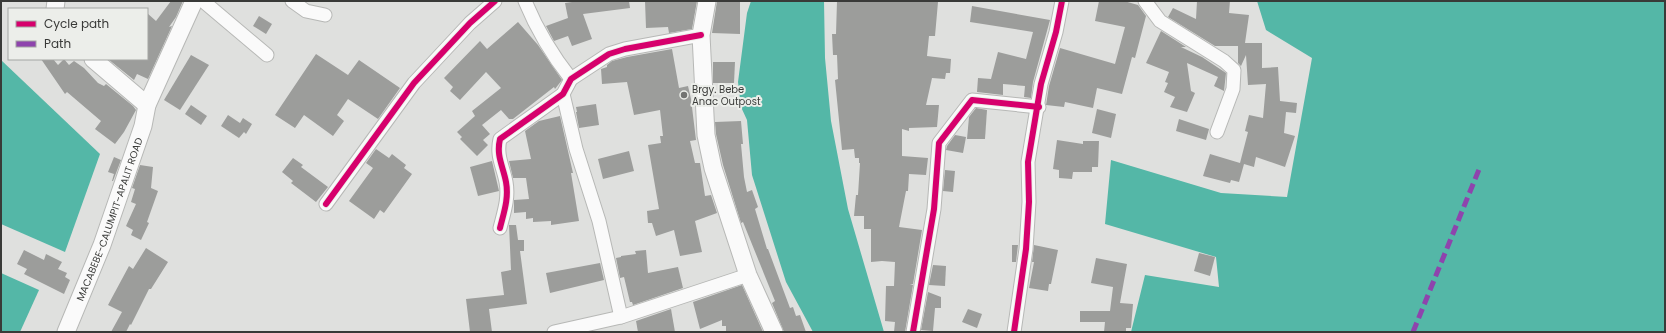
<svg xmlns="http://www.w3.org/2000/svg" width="1666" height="333" font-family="Poppins,sans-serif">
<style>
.water{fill:#54b7a7}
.building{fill:#9c9d9b}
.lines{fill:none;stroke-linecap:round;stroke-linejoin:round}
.minor-casing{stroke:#b7b8b6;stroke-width:15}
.major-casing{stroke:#b7b8b6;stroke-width:19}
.minor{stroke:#fafafa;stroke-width:13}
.major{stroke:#fafafa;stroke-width:17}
.quiet{stroke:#8e44ad;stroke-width:5;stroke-dasharray:10 5;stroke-linecap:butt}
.cycleway-casing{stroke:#eceeea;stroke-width:8}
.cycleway{stroke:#d6006c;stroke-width:6}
.poi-dot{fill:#737472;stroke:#eceeea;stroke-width:1.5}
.labels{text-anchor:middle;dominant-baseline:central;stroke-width:4;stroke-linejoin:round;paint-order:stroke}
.poi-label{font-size:10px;fill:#393a38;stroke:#eceeea;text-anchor:start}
.street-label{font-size:10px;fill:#393a38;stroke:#eceeea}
</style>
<rect width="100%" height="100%" fill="#dfe0de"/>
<g class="water">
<polygon points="751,1 824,1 825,58 831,121 848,209 884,332 813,332 786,282 752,175 747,120 741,107 738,82 747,13"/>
<polygon points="1257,1 1665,1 1665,332 1131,332 1145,275 1219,287 1216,257 1105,224 1111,160 1221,193 1287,197 1312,58 1266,30"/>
<polygon points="1,60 100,154 65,252 1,224"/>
<polygon points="1,273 39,290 20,332 1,332"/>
</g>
<g class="building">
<polygon points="171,1 183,1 176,17 169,27 172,26 148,79 137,74 134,80 108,59 147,59 147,13 156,21"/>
<polygon points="579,1 629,1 630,8 583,14 592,39 572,46 568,36 554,41 546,26 568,18 565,3"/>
<polygon points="645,1 697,1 692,29 669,33 668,27 646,28"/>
<polygon points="717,1 740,1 740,34 712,33"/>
<polygon points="837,1 922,1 938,2 935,36 929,36 927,56 951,59 950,73 946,73 945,79 932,78 926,105 939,105 937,127 909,128 909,131 902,129 902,156 928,158 926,175 909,174 908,191 906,191 899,227 922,230 913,284 910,284 913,285 905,332 894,332 895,322 885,321 886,286 894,286 895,262 882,261 871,262 871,229 864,229 864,216 854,216 856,195 858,195 860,163 859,163 859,158 855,158 854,149 842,150 835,80 838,79 837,55 833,55 832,34 836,34"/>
<polygon points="1099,1 1124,1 1138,5 1146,16 1135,58 1132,57 1122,94 1097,88 1093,108 1065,102 1064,107 1046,105 1049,86 1060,48 1115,64 1125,27 1095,21"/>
<polygon points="1197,1 1230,1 1229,13 1249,15 1245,43 1262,43 1262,68 1278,67 1280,101 1297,103 1296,113 1286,112 1284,133 1295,136 1285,167 1256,157 1254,167 1244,164 1239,182 1231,180 1230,183 1203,176 1210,154 1240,163 1248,132 1245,131 1249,115 1263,118 1266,84 1248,85 1246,55 1241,66 1238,63 1238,46 1215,46 1168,17 1173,8 1196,19"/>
<polygon points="972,6 1050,20 1033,82 1031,98 1024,97 1025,86 1003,84 1003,95 977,92 978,78 991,79 998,52 1026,59 1033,32 970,22"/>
<polygon points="259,16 272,24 266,34 253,26"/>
<polygon points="518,22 538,45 562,80 555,89 554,87 513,119 509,119 501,110 482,125 490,134 483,140 488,145 477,156 460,139 462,137 457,132 475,116 472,111 501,88 486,72 460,100 450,91 453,87 444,78 480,41 487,49"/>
<polygon points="1161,31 1186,47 1181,47 1202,57 1226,73 1224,91 1214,86 1218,77 1187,63 1191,91 1195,93 1187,112 1170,107 1175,97 1164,92 1168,83 1165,82 1169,72 1146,63"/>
<polygon points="672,49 679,88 688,86 691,99 696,140 690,141 695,163 700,163 705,196 711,195 717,213 695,221 702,252 680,256 674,230 656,236 652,223 648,223 647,211 659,209 648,145 661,143 660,136 663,136 660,110 634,115 627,82 602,84 601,69 607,67 607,65 612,61 627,57"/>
<polygon points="316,54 348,75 359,60 400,88 378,119 348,99 337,115 344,121 333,136 304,115 295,128 275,115"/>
<polygon points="191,55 209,65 180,110 164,100"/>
<polygon points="41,59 53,59 58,65 64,59 69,65 74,61 84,68 98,83 104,86 106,84 133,106 136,110 124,132 115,144 95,129 101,121 67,92 65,94"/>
<polygon points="713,62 735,62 734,83 713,83"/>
<polygon points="596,104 599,125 579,128 576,112 577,112 576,107"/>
<polygon points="191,105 207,116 201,125 185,114"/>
<polygon points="976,108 987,110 985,139 967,139 969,117"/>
<polygon points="1097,109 1116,114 1111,138 1092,133"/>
<polygon points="228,115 240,123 243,118 252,124 246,134 244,132 239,138 221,126"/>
<polygon points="560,116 573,173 571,173 579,221 551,225 551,221 533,222 533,218 526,219 526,212 514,213 514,200 529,199 526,178 513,178 509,161 531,159 525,131 539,121"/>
<polygon points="1179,119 1209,129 1206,140 1176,131"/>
<polygon points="741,121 743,144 741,144 744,177 747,192 752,190 758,207 755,209 767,249 768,249 790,308 793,307 796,316 800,315 806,332 784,332 772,303 775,301 743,222 741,223 723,165 716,134 715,122"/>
<polygon points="955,135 966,137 963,153 946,150 947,146"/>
<polygon points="1057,140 1083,144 1083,141 1099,141 1098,167 1092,167 1092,172 1073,172 1072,179 1059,178 1059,170 1053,169"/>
<polygon points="376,149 389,158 392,154 406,165 404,168 412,174 384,213 380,210 374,219 349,201 373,168 366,163"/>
<polygon points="629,151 634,171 603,179 598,159"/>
<polygon points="114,157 121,160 113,181 112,181 114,174 108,172"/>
<polygon points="293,158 303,165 301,167 328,187 316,202 291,183 293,181 282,172"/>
<polygon points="492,161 499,191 478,196 470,167"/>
<polygon points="140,165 153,167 151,188 158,191 147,222 149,223 141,240 131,235 133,230 126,226 136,204 131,202 135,189 132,188"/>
<polygon points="945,170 955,171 953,192 943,191"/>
<polygon points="509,225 516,225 518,240 524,240 524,251 520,251 527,304 489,309 492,332 470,332 466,299 504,295 501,272 511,270"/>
<polygon points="1012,245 1018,245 1016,262 1012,262"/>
<polygon points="1034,245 1058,250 1051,284 1049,284 1048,291 1029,288 1034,262 1032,262"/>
<polygon points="146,248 168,262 151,289 149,289 131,325 130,324 126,332 111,332 122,312 108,305 129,266 133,269"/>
<polygon points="24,250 44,260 46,254 62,262 58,269 67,273 65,277 70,280 64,294 24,274 27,269 17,264"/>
<polygon points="646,250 648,273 678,267 683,288 633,305 632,302 630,302 624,277 620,278 616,258 621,257 621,256 636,254 635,251"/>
<polygon points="1199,253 1215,257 1210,276 1194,271"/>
<polygon points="1096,258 1127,264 1120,303 1133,304 1131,328 1126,328 1126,332 1104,332 1105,322 1080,322 1080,311 1110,311 1113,287 1091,283"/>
<polygon points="600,263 604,280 550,293 546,273"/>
<polygon points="933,265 946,266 945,286 929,285"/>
<polygon points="742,285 763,332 726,332 726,326 722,326 722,320 700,329 693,302"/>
<polygon points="928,292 941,297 941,308 935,308 933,331 921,330"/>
<polygon points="671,309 675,332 638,332 636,321"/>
<polygon points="968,309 982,314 977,328 962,322"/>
</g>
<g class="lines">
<defs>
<g id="minor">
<polyline points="203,1 267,55"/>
<polyline points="292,1 306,11 325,15"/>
<path d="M525,1C537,30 552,55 571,79"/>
<polyline points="1145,1 1160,21 1224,61 1234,70 1233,89 1217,132"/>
<polyline points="563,94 576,149 599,221 621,317"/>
<polyline points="326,204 414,83 470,23 495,1"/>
<path d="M500,228C504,212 509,198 506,182C503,166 496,156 500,139L563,94L571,79L609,54L625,49L701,35"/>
<polyline points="554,332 621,317 748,275"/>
<polyline points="913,332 934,209 939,143 972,100 1039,107"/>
<polyline points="1014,332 1026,249 1029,202 1028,162 1041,84 1056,32 1062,1"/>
</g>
<g id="major">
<polyline points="707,1 701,35 706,135 713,168 748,275 774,332"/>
<polyline points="55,9 56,1"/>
<polyline points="93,59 147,105"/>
<path id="s1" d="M66,332L102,245L143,126L147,105L194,1"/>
</g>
</defs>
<use href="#minor" class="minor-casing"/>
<use href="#major" class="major-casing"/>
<use href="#minor" class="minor"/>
<use href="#major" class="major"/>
<polyline class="quiet" points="1413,332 1480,167"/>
<defs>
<g id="cycleway">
<polyline points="326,204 414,83 470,23 495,1"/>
<path d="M500,228C504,212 509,198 506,182C503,166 496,156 500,139L563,94L571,79L609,54L625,49L701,35"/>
<polyline points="913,332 934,209 939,143 972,100 1039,107"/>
<polyline points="1014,332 1026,249 1029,202 1028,162 1041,84 1056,32 1062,1"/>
</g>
</defs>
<use href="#cycleway" class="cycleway-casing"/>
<use href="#cycleway" class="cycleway"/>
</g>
<circle class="poi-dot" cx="684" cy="95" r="4"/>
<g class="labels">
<g class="poi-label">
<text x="692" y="89">Brgy. Bebe<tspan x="692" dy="12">Anac Outpost</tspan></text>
</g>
<g class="street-label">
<text stroke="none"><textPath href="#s1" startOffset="121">MACABEBE-CALUMPIT-APALIT ROAD</textPath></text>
</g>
</g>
<rect width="1666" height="333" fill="none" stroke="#393a38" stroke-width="4"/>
<rect x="8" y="8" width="140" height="52" fill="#eceeea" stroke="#a4a6a3"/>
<rect x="16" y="21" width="20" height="6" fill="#d6006c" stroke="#a4a6a3"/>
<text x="44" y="28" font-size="12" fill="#393a38">Cycle path</text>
<rect x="16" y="41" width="20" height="6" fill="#8e44ad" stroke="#a4a6a3"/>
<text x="44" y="48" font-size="12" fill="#393a38">Path</text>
</svg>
